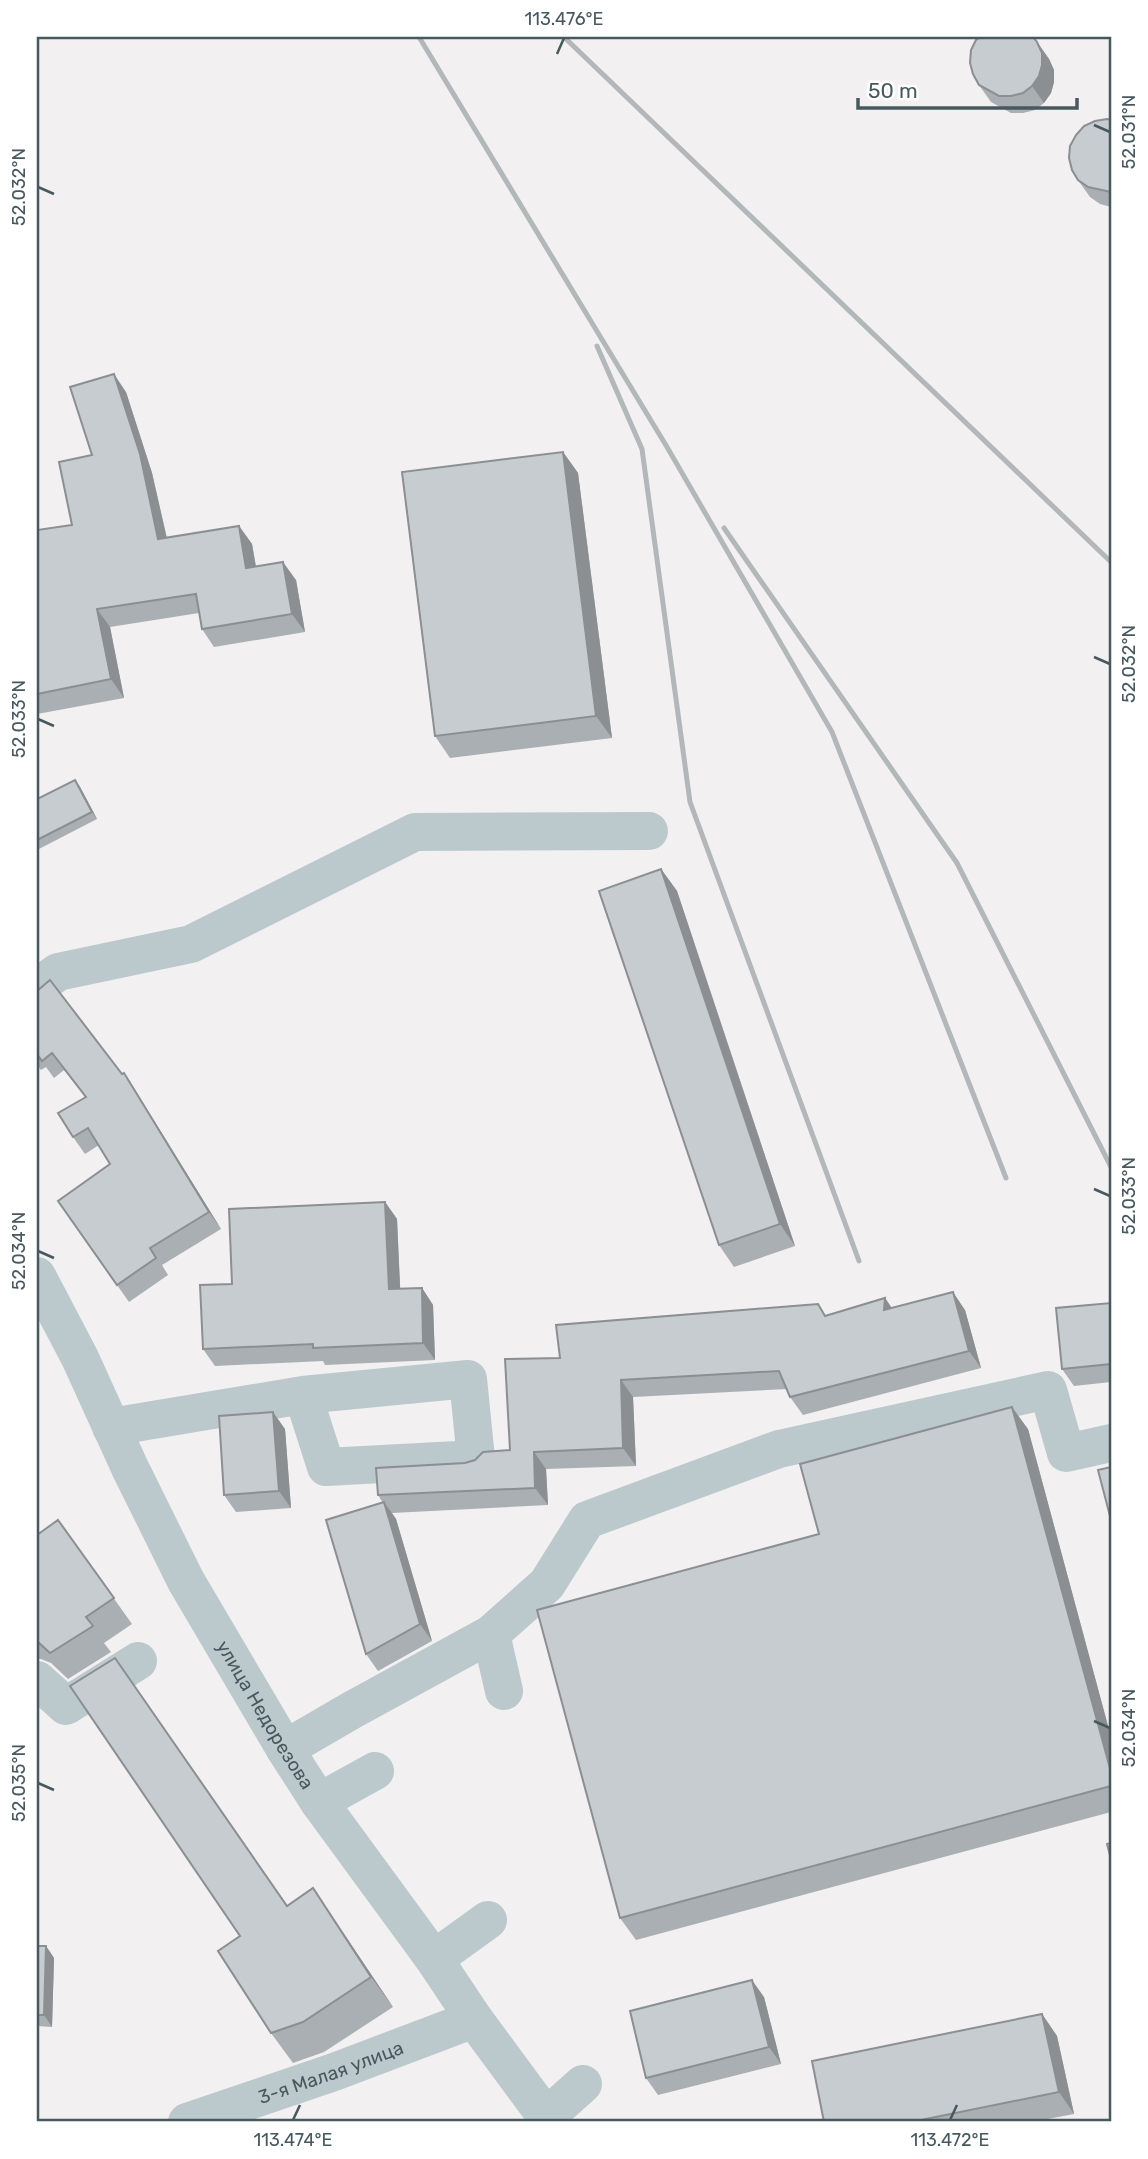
<svg xmlns="http://www.w3.org/2000/svg" width="1148" height="2159" font-family="Rubik,sans-serif">
<style>
.lines{fill:none;stroke-linecap:round;stroke-linejoin:round}
.minor{stroke:#bbc9cd;stroke-width:38}
.rail{stroke:#b2b7ba;stroke-width:5}
.wall{fill:#aaafb3}
.shaded-wall{fill:#8b8f92}
.building{fill:#c6ccd0;stroke:#8b8f92;stroke-width:2}
.ticks{fill:none;stroke:#47595e;stroke-width:2.5}
.labels{text-anchor:middle;dominant-baseline:central;stroke-width:7;stroke-linejoin:round;paint-order:stroke}
.street-label{font-size:19px;fill:#47595e;stroke:#fff}
.neatline{fill:none;stroke:#47595e;stroke-width:2.5}
.ticks-label{font-size:18px;text-anchor:middle;fill:#47595e}
</style>
<rect width="100%" height="100%" fill="#f2f0f0"/>
<g class="lines">
<g class="minor">
<polyline points="37,987 58,972 191,944 415,832 649,831"/>
<path id="s1" d="M37,1276L80,1358L130,1468L186,1581L285,1749L319,1802L434,1959L474,2019L550,2122"/>
<polyline points="111,1427 303,1395 326,1467 476,1459 468,1379 303,1395"/>
<polyline points="37,1680 66,1706 138,1661"/>
<polyline points="504,1691 491,1634 547,1584 587,1520 779,1449 1048,1390 1066,1453 1111,1443"/>
<polyline points="285,1749 352,1710 491,1634"/>
<polyline points="319,1802 375,1771"/>
<polyline points="434,1959 488,1920"/>
<polyline points="546,2117 583,2084"/>
<path id="s2" d="M187,2122L334,2072L474,2019"/>
</g>
<g class="rail">
<polyline points="419,37 667,447 832,732 1006,1178"/>
<polyline points="564,37 1111,562"/>
<polyline points="597,346 642,449 690,802 859,1261"/>
<polyline points="724,528 957,863 1111,1167"/>
</g>
</g>
<g class="wall">
<polygon points="1037,42 1049,59 1054,70 1054,82 1051,93 1044,103 1035,110 1023,113 1011,113 991,102 979,85"/>
<polygon points="1111,120 1111,207 1100,204 1090,197 1078,180"/>
<polygon points="126,392 152,473 167,538 239,526 252,544 256,566 296,580 305,632 214,647 202,629 199,613 110,627 124,698 37,714 37,530 72,525 92,455"/>
<polygon points="563,452 578,473 612,738 450,758 435,736"/>
<polygon points="75,780 80,787 97,819 37,850 37,799"/>
<polygon points="661,869 677,891 795,1246 734,1267 719,1245"/>
<polygon points="37,991 122,1074 135,1090 221,1229 162,1265 168,1275 129,1302 58,1201 110,1164 99,1145 85,1154 73,1137 85,1097 64,1070 54,1078 46,1067 41,1070 37,1065"/>
<polygon points="385,1202 397,1219 400,1289 422,1288 433,1305 435,1360 325,1365 323,1361 215,1366 203,1349 232,1284"/>
<polygon points="885,1298 892,1308 965,1310 981,1368 803,1415 790,1397 787,1389 633,1397 636,1466 546,1469 548,1505 392,1513 396,1519 432,1641 378,1671 366,1654 383,1503 378,1495 465,1463 510,1450 560,1358 827,1316"/>
<polygon points="1111,1303 1111,1382 1074,1386 1062,1369"/>
<polygon points="285,1429 291,1508 236,1512 224,1495"/>
<polygon points="1028,1429 1111,1737 1111,1812 636,1940 620,1918"/>
<polygon points="58,1520 132,1624 104,1643 111,1652 68,1679 51,1663 41,1659 37,1659 37,1535"/>
<polygon points="313,1888 393,2007 324,2052 293,2063 271,2033 287,1906"/>
<polygon points="37,1946 46,1946 54,1958 52,2027 37,2026"/>
<polygon points="764,1997 781,2064 658,2095 646,2078"/>
<polygon points="1042,2014 1057,2036 1074,2114 1032,2122 824,2122"/>
</g>
<g class="shaded-wall">
<polygon points="1037,42 1049,59 1054,70 1054,82 1051,93 1044,103 1032,86"/>
<polygon points="114,374 126,392 152,473 171,557 158,539"/>
<polygon points="563,452 578,473 612,738 596,716"/>
<polygon points="239,526 252,544 259,586 246,568"/>
<polygon points="283,562 296,580 305,632 292,614"/>
<polygon points="97,609 110,627 124,698 111,679"/>
<polygon points="75,780 80,787 97,819 92,812"/>
<polygon points="661,869 677,891 795,1246 780,1224"/>
<polygon points="124,1073 135,1090 221,1229 209,1212"/>
<polygon points="385,1202 397,1219 401,1306 389,1289"/>
<polygon points="422,1288 433,1305 435,1360 423,1343"/>
<polygon points="953,1292 965,1310 981,1368 969,1351"/>
<polygon points="885,1298 897,1316 884,1310"/>
<polygon points="621,1380 633,1397 636,1466 623,1448"/>
<polygon points="1012,1407 1028,1429 1111,1737 1111,1772"/>
<polygon points="273,1412 285,1429 291,1508 279,1491"/>
<polygon points="534,1452 546,1469 548,1505 535,1488"/>
<polygon points="384,1502 396,1519 432,1641 420,1624"/>
<polygon points="313,1888 334,1919 393,2007 371,1977"/>
<polygon points="46,1946 54,1958 52,2027 44,2015"/>
<polygon points="752,1980 764,1997 781,2064 769,2047"/>
<polygon points="1042,2014 1057,2036 1074,2114 1059,2092"/>
</g>
<g class="building">
<polygon points="980,37 1033,37 1037,42 1042,53 1042,65 1039,76 1032,86 1023,93 1011,96 999,96 979,85 973,74 970,63 971,50 976,40"/>
<polygon points="1107,119 1111,120 1111,192 1088,187 1078,180 1072,170 1069,158 1070,146 1076,135 1084,126 1095,121"/>
<polygon points="114,374 140,454 158,539 239,526 246,568 283,562 292,614 202,629 196,594 97,609 111,679 37,694 37,530 72,525 59,462 92,455 70,387"/>
<polygon points="563,452 596,716 435,736 402,472"/>
<polygon points="75,780 92,812 37,840 37,799"/>
<polygon points="661,869 780,1224 719,1245 599,891"/>
<polygon points="50,980 122,1074 124,1073 209,1212 150,1248 156,1258 117,1285 58,1201 110,1164 88,1128 73,1137 58,1113 86,1097 52,1053 42,1061 37,1054 37,991"/>
<polygon points="385,1202 389,1289 422,1288 423,1343 313,1348 313,1344 203,1349 200,1285 232,1284 229,1209"/>
<polygon points="953,1292 969,1351 790,1397 779,1371 621,1380 623,1448 534,1452 535,1488 378,1495 376,1468 465,1463 475,1460 483,1452 510,1450 505,1359 560,1358 556,1325 818,1304 825,1316 885,1298 884,1310"/>
<polygon points="1111,1303 1111,1364 1062,1369 1056,1308"/>
<polygon points="1012,1407 1111,1772 1111,1786 620,1918 537,1610 819,1534 800,1464"/>
<polygon points="273,1412 279,1491 224,1495 219,1416"/>
<polygon points="1111,1467 1111,1520 1098,1470"/>
<polygon points="384,1502 420,1624 366,1654 326,1520"/>
<polygon points="58,1520 114,1598 86,1617 93,1626 50,1653 37,1641 37,1535"/>
<polygon points="115,1658 287,1906 313,1888 371,1977 303,2022 271,2033 218,1951 240,1936 70,1686"/>
<polygon points="1111,1843 1111,1859 1107,1844"/>
<polygon points="37,1946 46,1946 44,2015 37,2015"/>
<polygon points="752,1980 769,2047 646,2078 630,2011"/>
<polygon points="1042,2014 1059,2092 911,2122 824,2122 812,2061"/>
</g>
<path class="ticks" d="M557,54L564,38M1094,125L1110,132M38,187L54,194M1094,657L1110,664M38,719L54,726M1094,1189L1110,1196M38,1251L54,1258M1094,1721L1110,1728M38,1783L54,1790M293,2120L300,2105M950,2120L957,2105"/>
<g class="labels">
<g class="street-label">
<text stroke="none"><textPath href="#s1" startOffset="495">улица Недорезова</textPath></text>
<text stroke="none"><textPath href="#s2" startOffset="152">3-я Малая улица</textPath></text>
</g>
</g>
<rect width="1148" height="2159" fill="none" stroke="#ffffff" stroke-width="77"/>
<path d="M858 98v10h219v-10" fill="none" stroke="#47595e" stroke-width="3.5"/>
<text x="868" y="98" font-size="21" fill="#47595e" stroke="#ffffff" stroke-width="5" paint-order="stroke">50 m</text>
<rect x="38" y="38" width="1072" height="2082" class="neatline"/>
<g class="ticks-label">
<text x="564" y="25">113.476°E</text>
<text transform="translate(1129 132) rotate(-90)" y="6">52.031°N</text>
<text transform="translate(19 187) rotate(-90)" y="6">52.032°N</text>
<text transform="translate(1129 664) rotate(-90)" y="6">52.032°N</text>
<text transform="translate(19 719) rotate(-90)" y="6">52.033°N</text>
<text transform="translate(1129 1196) rotate(-90)" y="6">52.033°N</text>
<text transform="translate(19 1251) rotate(-90)" y="6">52.034°N</text>
<text transform="translate(1129 1728) rotate(-90)" y="6">52.034°N</text>
<text transform="translate(19 1783) rotate(-90)" y="6">52.035°N</text>
<text x="293" y="2146">113.474°E</text>
<text x="950" y="2146">113.472°E</text>
</g>
</svg>
